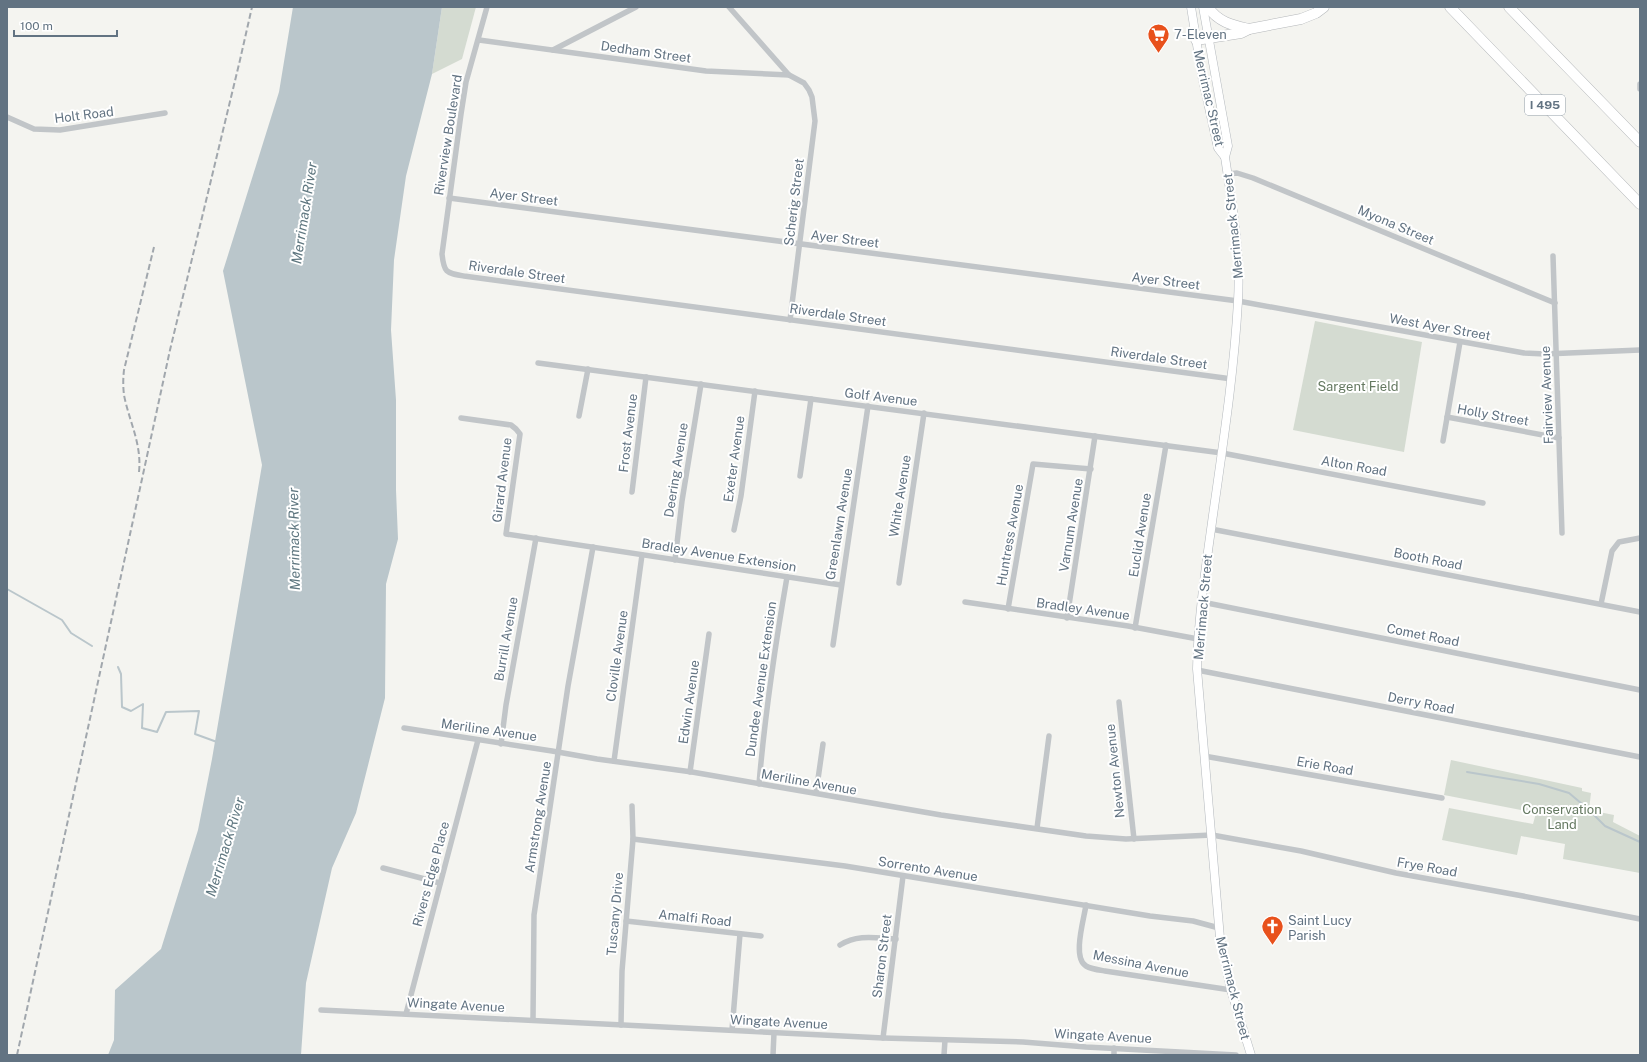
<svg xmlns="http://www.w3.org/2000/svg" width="1647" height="1062" font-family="'Public Sans',sans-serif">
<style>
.green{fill:#d4dbd1}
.water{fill:#bac6cb}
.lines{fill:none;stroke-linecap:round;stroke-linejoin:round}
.stream{stroke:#bac6cb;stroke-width:2}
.secondary-casing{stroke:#b3b8bd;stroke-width:9}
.highway-casing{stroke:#b4b7ba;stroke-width:11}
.street{stroke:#c1c5c8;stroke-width:5.5}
.secondary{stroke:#fff;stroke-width:8}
.highway{stroke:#fff;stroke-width:10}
.rail{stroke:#a1a7ad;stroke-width:2;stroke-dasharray:6 3;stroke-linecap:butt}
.labels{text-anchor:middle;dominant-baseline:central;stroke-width:4;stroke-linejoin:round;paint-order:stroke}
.shield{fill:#fff;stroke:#919da8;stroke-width:1}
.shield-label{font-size:12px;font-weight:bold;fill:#627382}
.poi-label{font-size:13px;fill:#627382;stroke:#fff;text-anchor:start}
.street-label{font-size:13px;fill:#627382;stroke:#fff}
.park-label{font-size:13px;fill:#657961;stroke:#fff}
.water-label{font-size:14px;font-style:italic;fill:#5e767f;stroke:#fff}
</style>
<rect width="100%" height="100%" fill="#f4f4f0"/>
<g class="green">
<polygon points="442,7 476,7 462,59 432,74"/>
<polygon points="1315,321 1422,342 1404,452 1293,430"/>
<polygon points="1451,760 1582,788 1582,791 1591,793 1589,810 1614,815 1613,822 1640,836 1640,873 1563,859 1565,844 1521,836 1517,855 1442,840 1449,808 1533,824 1536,813 1444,795"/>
</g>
<polygon class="water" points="293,7 442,7 432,74 406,176 394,260 391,330 396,400 396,490 398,539 386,584 385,698 356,813 332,868 306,983 301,1055 108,1055 114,1040 115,990 161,949 198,830 212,759 262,465 223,271 279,92"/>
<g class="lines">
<g class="stream">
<polyline points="7,589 62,620 71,633 92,646"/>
<polyline points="118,667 121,674 122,707 131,711 143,704 142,728 157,732 166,712 199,711 195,734 217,742"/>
<polyline points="1467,772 1539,784 1569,793 1588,809 1605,826 1640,842"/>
</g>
<defs>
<g id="secondary">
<polyline points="1191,7 1202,76 1218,148 1225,157"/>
<path d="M1203,7L1228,146L1225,157C1232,204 1241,253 1238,301C1234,373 1223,444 1213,515C1206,566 1198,617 1197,669L1220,938L1231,990L1251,1055"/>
</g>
<g id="highway">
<path d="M1208,7C1218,22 1232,25 1249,29"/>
<polyline points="1450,7 1640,204"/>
<polyline points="1509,7 1640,142"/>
<polyline points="1196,40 1241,33 1249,29 1301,19 1316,13 1324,7"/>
</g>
</defs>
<use href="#secondary" class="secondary-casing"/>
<use href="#highway" class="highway-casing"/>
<g class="street">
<path d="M487,7L466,82L461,114L442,254C444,273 446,273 464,276L1232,379"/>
<polyline points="729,7 789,75"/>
<polyline points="479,40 706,71 789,75 804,83 809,90 812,97 815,121 790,320"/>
<polyline points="553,50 636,7"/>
<polyline points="1640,84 1640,89"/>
<polyline points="7,117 34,129 60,130 165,113"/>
<polyline points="1228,174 1237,173 1253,178 1555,303"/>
<polyline points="449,198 1238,301 1524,353 1545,354 1640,350"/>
<polyline points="1553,256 1562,533"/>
<polyline points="538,363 1222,453 1483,503"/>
<polyline points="579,416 588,369"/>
<polyline points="1447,417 1559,438"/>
<polyline points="461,418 511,425 516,429 520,434 506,534 841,585"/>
<polyline points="1443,441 1460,342"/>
<polyline points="800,476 811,399"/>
<polyline points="632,492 646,377"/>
<polyline points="1211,529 1640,612"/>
<polyline points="734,530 741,496 755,391"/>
<polyline points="675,560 682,501 701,384"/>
<polyline points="899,583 924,413"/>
<polyline points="965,602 1128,626 1198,639"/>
<polyline points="1202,602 1640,690"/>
<polyline points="1601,604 1612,551 1619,542 1640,538"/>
<polyline points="1008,609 1033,464 1091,469"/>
<polyline points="1067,618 1095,436"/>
<polyline points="1135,628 1166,445"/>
<polyline points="833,645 868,406"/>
<polyline points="1197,670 1640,757"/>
<polyline points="1119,702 1134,839"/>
<polyline points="404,728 552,751 597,759 692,772 941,815 1086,836 1126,839 1212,835 1301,851 1396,873 1523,896 1640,919"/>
<polyline points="501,744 506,705 536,538"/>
<polyline points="1204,756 1442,798"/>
<polyline points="614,761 642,555"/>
<polyline points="690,772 709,634"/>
<path d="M759,784C765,714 775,646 787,577"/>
<polyline points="816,793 823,744"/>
<polyline points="1037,828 1049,736"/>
<polyline points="633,839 845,866 1150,916 1193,921 1219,928"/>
<polyline points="383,868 440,883"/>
<path d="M1086,905C1084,919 1072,958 1086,966C1091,969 1099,970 1105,971L1231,990"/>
<polyline points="626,921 761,936"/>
<path d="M840,945C858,934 875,938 896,939"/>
<polyline points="321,1010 883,1038 1023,1042 1086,1047 1236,1055"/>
<polyline points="406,1014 478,740"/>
<polyline points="533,1020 534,915 568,686 593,547"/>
<polyline points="621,1025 622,971 633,839 632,806"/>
<polyline points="732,1030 740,934"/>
<polyline points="883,1038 903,876"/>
<polyline points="773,1055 774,1033"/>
<polyline points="944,1055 945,1040"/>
<polyline points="1114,1055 1114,1048"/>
</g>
<use href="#secondary" class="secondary"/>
<use href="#highway" class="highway"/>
<g class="rail">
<path d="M139,472C142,444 129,421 124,395C123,387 123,378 124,370L154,247"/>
<polyline points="17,1055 170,350 240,60 252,7"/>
</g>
</g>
<defs>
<symbol id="supermarket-pin" viewBox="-11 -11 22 30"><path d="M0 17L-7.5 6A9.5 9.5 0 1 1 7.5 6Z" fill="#e8511c" stroke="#fff"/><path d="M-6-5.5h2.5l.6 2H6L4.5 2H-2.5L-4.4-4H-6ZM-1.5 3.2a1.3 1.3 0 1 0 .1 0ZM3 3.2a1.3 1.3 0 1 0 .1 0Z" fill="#fff"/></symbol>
<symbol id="church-pin" viewBox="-11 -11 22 30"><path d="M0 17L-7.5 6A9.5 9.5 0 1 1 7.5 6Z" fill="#e8511c" stroke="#fff"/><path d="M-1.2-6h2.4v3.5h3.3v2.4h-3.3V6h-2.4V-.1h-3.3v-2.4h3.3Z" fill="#fff"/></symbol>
</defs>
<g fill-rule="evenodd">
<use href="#supermarket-pin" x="1146" y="22" width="25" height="34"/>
<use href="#church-pin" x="1260" y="914" width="25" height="34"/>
</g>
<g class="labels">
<rect class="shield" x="1525" y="95" width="40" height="20" rx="3"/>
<g class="shield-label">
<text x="1545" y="105">I 495</text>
</g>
<g class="poi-label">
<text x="1174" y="34">7-Eleven</text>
<text x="1288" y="920">Saint Lucy<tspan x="1288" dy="15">Parish</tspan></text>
</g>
<g class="street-label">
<text transform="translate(646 52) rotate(8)">Dedham Street</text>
<text transform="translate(1209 98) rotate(77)">Merrimac Street</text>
<text transform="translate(84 115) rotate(-7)">Holt Road</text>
<text transform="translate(448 135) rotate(-81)">Riverview Boulevard</text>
<text transform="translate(524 197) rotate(7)">Ayer Street</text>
<text transform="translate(794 202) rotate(-83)">Scherig Street</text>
<text transform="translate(1396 225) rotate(23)">Myona Street</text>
<text transform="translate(1233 226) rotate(-96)">Merrimack Street</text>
<text transform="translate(845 239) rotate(7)">Ayer Street</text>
<text transform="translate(517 272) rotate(8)">Riverdale Street</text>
<text transform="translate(1166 281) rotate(7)">Ayer Street</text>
<text transform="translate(838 315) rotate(8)">Riverdale Street</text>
<text transform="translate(1440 327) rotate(10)">West Ayer Street</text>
<text transform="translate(1159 358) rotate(8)">Riverdale Street</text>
<text transform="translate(1547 395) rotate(-92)">Fairview Avenue</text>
<text transform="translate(881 397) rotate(7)">Golf Avenue</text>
<text transform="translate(1493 415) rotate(10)">Holly Street</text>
<text transform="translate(628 433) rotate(-83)">Frost Avenue</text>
<text transform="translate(734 459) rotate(-82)">Exeter Avenue</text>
<text transform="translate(1354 466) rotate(10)">Alton Road</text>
<text transform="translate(676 470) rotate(-81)">Deering Avenue</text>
<text transform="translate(502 480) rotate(-83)">Girard Avenue</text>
<text transform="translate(900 496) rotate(-81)">White Avenue</text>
<text transform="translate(839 524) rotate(-81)">Greenlawn Avenue</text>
<text transform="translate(1071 525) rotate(-81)">Varnum Avenue</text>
<text transform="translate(1010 535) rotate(-80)">Huntress Avenue</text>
<text transform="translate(1140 535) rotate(-81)">Euclid Avenue</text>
<text transform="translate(719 555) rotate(9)">Bradley Avenue Extension</text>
<text transform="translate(1428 559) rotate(11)">Booth Road</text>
<text transform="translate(1203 607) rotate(-85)">Merrimack Street</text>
<text transform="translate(1083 609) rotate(8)">Bradley Avenue</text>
<text transform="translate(1423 635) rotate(11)">Comet Road</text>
<text transform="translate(506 639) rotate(-80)">Burrill Avenue</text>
<text transform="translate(617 656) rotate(-82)">Cloville Avenue</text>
<text transform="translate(761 679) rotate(-82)">Dundee Avenue Extension</text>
<text transform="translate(689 702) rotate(-82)">Edwin Avenue</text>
<text transform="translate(1421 703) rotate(11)">Derry Road</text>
<text transform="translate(489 730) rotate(8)">Meriline Avenue</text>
<text transform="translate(1325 766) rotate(10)">Erie Road</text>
<text transform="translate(1115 771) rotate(-96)">Newton Avenue</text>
<text transform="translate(809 782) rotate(10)">Meriline Avenue</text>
<text transform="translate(538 817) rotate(-81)">Armstrong Avenue</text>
<text transform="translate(1427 867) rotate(10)">Frye Road</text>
<text transform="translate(928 869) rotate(9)">Sorrento Avenue</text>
<text transform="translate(431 874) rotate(-75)">Rivers Edge Place</text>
<text transform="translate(615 914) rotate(-85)">Tuscany Drive</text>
<text transform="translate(695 918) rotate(6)">Amalfi Road</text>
<text transform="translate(882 956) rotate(-83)">Sharon Street</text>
<text transform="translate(1141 964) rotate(11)">Messina Avenue</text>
<text transform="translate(1233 988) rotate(76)">Merrimack Street</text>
<text transform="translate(456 1005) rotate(3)">Wingate Avenue</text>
<text transform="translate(779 1022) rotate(3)">Wingate Avenue</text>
<text transform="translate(1103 1036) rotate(3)">Wingate Avenue</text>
</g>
<g class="park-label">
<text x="1358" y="386">Sargent Field</text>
<text x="1562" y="809">Conservation<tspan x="1562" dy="15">Land</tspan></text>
</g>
<g class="water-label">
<text transform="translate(304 213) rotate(-81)">Merrimack River</text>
<text transform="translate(294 539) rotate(-91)">Merrimack River</text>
<text transform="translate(225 847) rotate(-73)">Merrimack River</text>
</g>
</g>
<rect width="1647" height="1062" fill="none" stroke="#627382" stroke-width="16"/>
<path d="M14 30v6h103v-6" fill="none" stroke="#627382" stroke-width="2"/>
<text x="20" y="30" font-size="12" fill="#627382" stroke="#ffffff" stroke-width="3" paint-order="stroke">100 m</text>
</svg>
